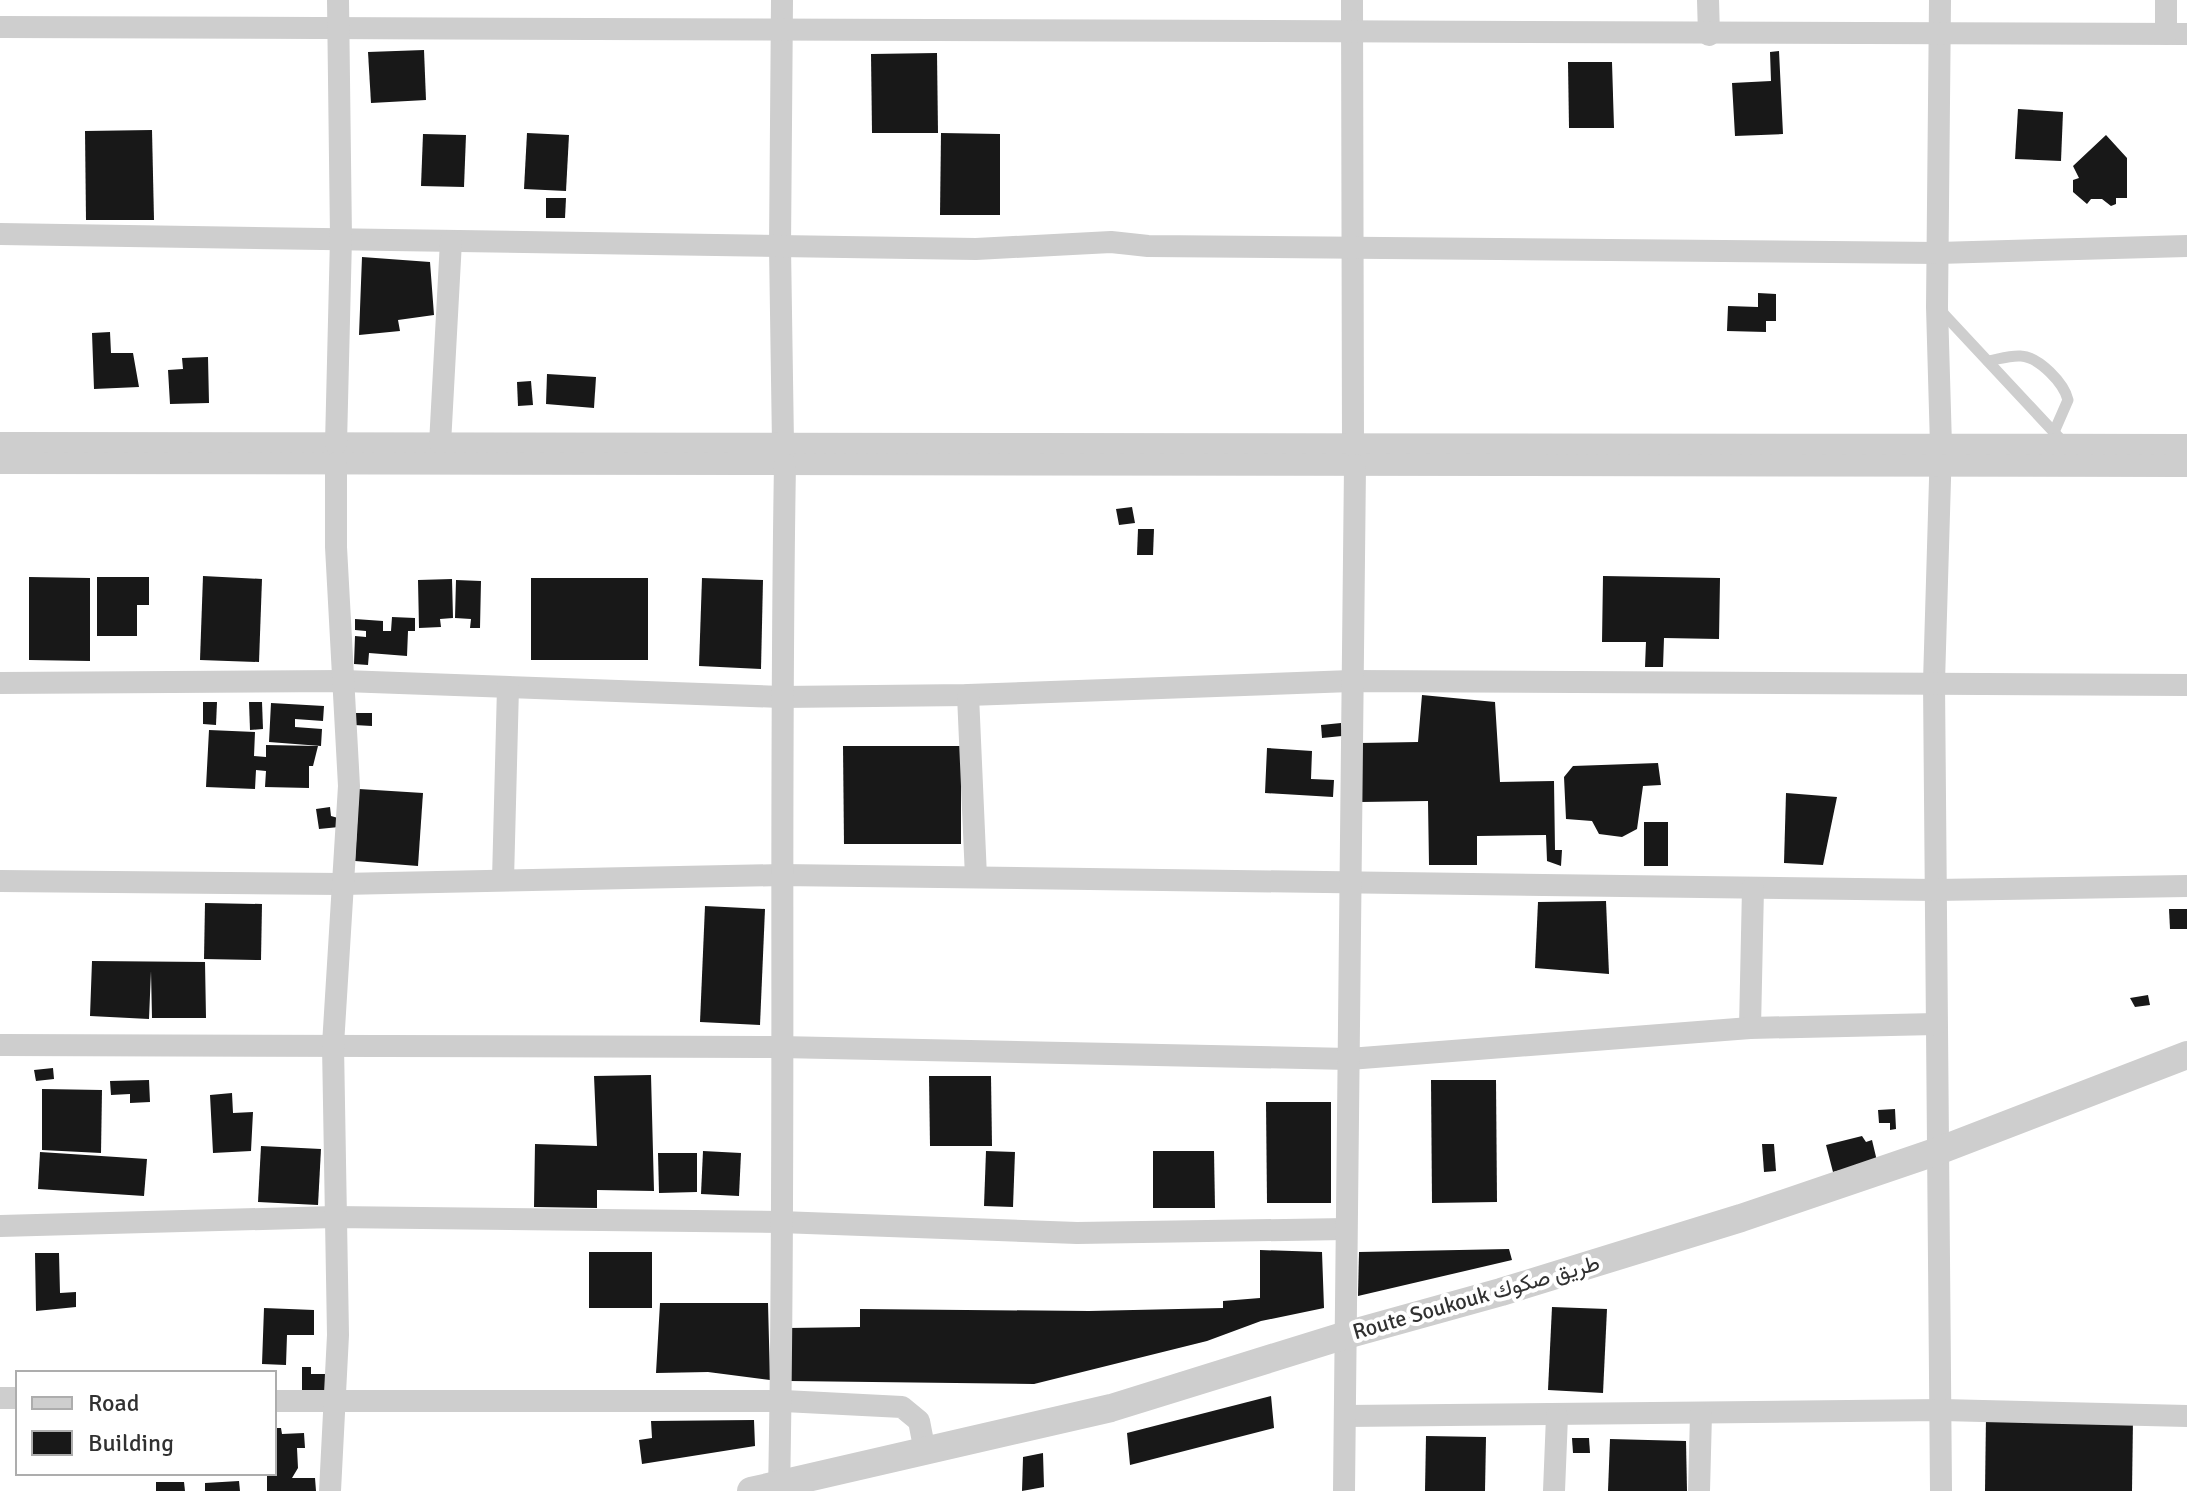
<svg xmlns="http://www.w3.org/2000/svg" width="2187" height="1491" font-family="Signika,Vazirmatn,sans-serif">
<style>
.building{fill:#181818}
.lines{fill:none;stroke-linecap:round;stroke-linejoin:round}
.service{stroke:#cecece;stroke-width:11}
.minor{stroke:#cecece;stroke-width:22}
.tertiary{stroke:#cecece;stroke-width:28}
.labels{text-anchor:middle;dominant-baseline:central;stroke-width:8;stroke-linejoin:round;paint-order:stroke}
.street-label{font-size:22px;fill:#313131;stroke:#fff}
</style>
<rect width="100%" height="100%" fill="#fff"/>
<g class="building">
<polygon points="424,50 426,100 371,103 368,52"/>
<polygon points="1779,51 1783,134 1735,136 1732,83 1771,81 1770,52"/>
<polygon points="937,53 938,133 872,133 871,54"/>
<polygon points="1568,62 1612,62 1614,128 1569,128"/>
<polygon points="2018,109 2063,112 2061,161 2015,159"/>
<polygon points="152,130 154,220 86,220 85,131"/>
<polygon points="527,133 569,135 566,191 524,189"/>
<polygon points="941,133 1000,134 1000,215 940,215"/>
<polygon points="423,134 466,135 464,187 421,186"/>
<polygon points="2106,135 2127,158 2127,198 2116,198 2116,204 2111,206 2102,199 2091,199 2087,204 2073,192 2073,180 2079,178 2073,166"/>
<polygon points="546,198 566,198 565,218 546,218"/>
<polygon points="362,257 430,262 434,315 398,320 400,331 359,335"/>
<polygon points="1758,293 1776,294 1776,321 1766,321 1766,332 1727,331 1728,306 1758,307"/>
<polygon points="110,332 111,353 133,353 139,387 94,389 92,333"/>
<polygon points="208,357 209,403 170,404 168,370 183,369 182,358"/>
<polygon points="547,374 596,377 594,408 546,404"/>
<polygon points="531,381 533,405 518,406 517,382"/>
<polygon points="1132,507 1135,523 1119,525 1116,509"/>
<polygon points="1138,529 1154,529 1153,555 1137,555"/>
<polygon points="203,576 262,579 259,662 200,660"/>
<polygon points="1603,576 1720,578 1719,639 1664,638 1663,667 1645,667 1646,642 1602,642"/>
<polygon points="29,577 90,578 90,661 29,660"/>
<polygon points="97,577 149,577 149,605 137,605 137,636 97,636"/>
<rect x="531" y="578" width="117" height="82"/>
<polygon points="702,578 763,580 761,669 699,666"/>
<polygon points="452,579 453,618 440,619 441,627 419,628 418,580"/>
<polygon points="456,580 481,581 480,628 470,628 471,619 455,618"/>
<polygon points="392,617 415,618 415,631 408,631 407,656 369,653 368,665 354,664 355,636 366,637 366,631 355,630 355,619 383,621 383,631 391,631"/>
<polygon points="1422,695 1495,702 1500,782 1554,781 1555,850 1562,850 1561,866 1547,861 1546,835 1477,836 1477,865 1429,865 1428,801 1361,802 1360,743 1418,742"/>
<polygon points="203,702 217,702 216,725 203,724"/>
<polygon points="249,702 262,702 263,729 250,730"/>
<polygon points="271,703 324,706 323,721 295,719 295,727 322,729 321,746 269,742"/>
<polygon points="355,713 372,713 372,726 354,725"/>
<polygon points="1341,723 1342,736 1322,738 1321,725"/>
<polygon points="209,730 255,732 254,756 266,757 266,745 318,746 313,766 309,766 309,788 265,787 266,771 256,770 255,789 206,787"/>
<polygon points="843,746 961,746 961,844 844,844"/>
<polygon points="1267,748 1312,751 1311,779 1334,780 1333,797 1265,793"/>
<polygon points="1658,763 1661,785 1643,786 1637,829 1622,837 1599,834 1592,821 1566,819 1564,777 1573,766"/>
<polygon points="359,789 423,793 418,866 355,861"/>
<polygon points="1786,793 1837,797 1823,865 1784,863"/>
<polygon points="330,807 331,816 338,818 339,827 319,829 316,809"/>
<rect x="1644" y="822" width="24" height="44"/>
<polygon points="1606,901 1609,974 1535,968 1538,902"/>
<polygon points="205,903 262,904 261,960 204,959"/>
<polygon points="705,906 765,909 760,1025 700,1022"/>
<polygon points="2169,909 2187,909 2187,929 2170,929"/>
<polygon points="92,961 205,962 206,1018 152,1018 151,971 149,1019 90,1016"/>
<polygon points="2148,995 2150,1005 2135,1007 2130,998"/>
<polygon points="53,1068 54,1079 36,1081 34,1070"/>
<polygon points="651,1075 654,1191 597,1190 597,1208 534,1207 535,1144 597,1146 594,1076"/>
<polygon points="929,1076 991,1076 992,1146 930,1146"/>
<polygon points="149,1080 150,1102 130,1103 130,1094 111,1095 110,1081"/>
<polygon points="1431,1080 1496,1080 1497,1202 1432,1203"/>
<polygon points="42,1089 102,1090 101,1153 42,1150"/>
<polygon points="232,1093 233,1113 253,1112 251,1151 213,1153 210,1095"/>
<polygon points="1266,1102 1331,1102 1331,1203 1267,1203"/>
<polygon points="1895,1109 1896,1129 1890,1130 1890,1123 1879,1123 1878,1110"/>
<polygon points="1862,1136 1866,1142 1872,1140 1877,1161 1833,1172 1826,1145"/>
<polygon points="1762,1144 1774,1144 1776,1171 1764,1172"/>
<polygon points="261,1146 321,1149 318,1205 258,1202"/>
<polygon points="703,1151 741,1153 739,1196 701,1194"/>
<polygon points="986,1151 1015,1152 1013,1207 984,1206"/>
<polygon points="1153,1151 1214,1151 1215,1208 1153,1208"/>
<polygon points="40,1152 147,1159 144,1196 38,1189"/>
<polygon points="658,1153 697,1153 697,1192 659,1193"/>
<polygon points="1509,1249 1512,1260 1358,1296 1359,1252"/>
<polygon points="1260,1250 1322,1252 1324,1308 1261,1321 1207,1341 1034,1384 789,1381 788,1328 860,1327 860,1309 1089,1311 1223,1308 1223,1301 1260,1298"/>
<rect x="589" y="1252" width="63" height="56"/>
<polygon points="35,1253 59,1253 60,1293 76,1292 76,1307 36,1311"/>
<polygon points="660,1303 768,1303 770,1380 708,1372 656,1373"/>
<polygon points="1552,1307 1607,1309 1603,1393 1548,1390"/>
<polygon points="264,1308 314,1310 314,1335 287,1335 286,1365 262,1364"/>
<polygon points="302,1367 311,1367 311,1374 327,1374 327,1390 302,1390"/>
<polygon points="1271,1396 1274,1428 1130,1465 1127,1433"/>
<polygon points="1986,1416 2133,1419 2132,1491 1985,1491"/>
<polygon points="754,1420 755,1446 642,1464 639,1440 652,1438 651,1421"/>
<polygon points="274,1428 281,1428 282,1434 304,1433 305,1448 297,1448 298,1468 292,1478 315,1478 316,1491 267,1491 267,1473 274,1473"/>
<polygon points="1426,1436 1486,1437 1485,1491 1425,1491"/>
<polygon points="1572,1438 1589,1438 1590,1453 1573,1453"/>
<polygon points="1610,1439 1686,1441 1687,1491 1608,1491"/>
<polygon points="1043,1453 1044,1487 1022,1491 1023,1457"/>
<polygon points="239,1481 240,1491 205,1491 205,1483"/>
<polygon points="156,1482 184,1482 185,1491 156,1491"/>
</g>
<g class="lines">
<g class="service">
<polyline points="1940,310 2065,444"/>
<path d="M1988,361C1999,359 2011,355 2021,356C2039,357 2064,383 2068,400L2054,432"/>
</g>
<g class="minor">
<polyline points="782,0 780,247 783,444"/>
<polyline points="1352,0 1353,445"/>
<polyline points="1708,0 1709,35"/>
<polyline points="1940,0 1937,307 1941,446 1934,682 1941,1491"/>
<polyline points="0,27 2187,34"/>
<polyline points="2166,34 2166,0"/>
<polyline points="0,234 976,249 1111,242 1148,246 1938,253 2187,246"/>
<polyline points="0,443 2187,445"/>
<polyline points="336,444 341,238 338,0"/>
<polyline points="440,444 451,241"/>
<polyline points="0,463 2187,466"/>
<polyline points="0,683 344,681 781,697 968,695 1351,681 2187,685"/>
<polyline points="968,695 976,877"/>
<polyline points="503,880 508,687"/>
<polyline points="0,881 341,884 781,875 1935,890 2187,886"/>
<polyline points="1750,1028 1753,888"/>
<polyline points="0,1045 780,1047 1349,1059 1750,1028 1936,1024"/>
<polyline points="0,1226 334,1217 780,1222 1077,1233 1346,1229"/>
<polyline points="0,1398 18,1398"/>
<polyline points="274,1401 784,1401 902,1407 919,1421 925,1452"/>
<polyline points="1345,1416 1942,1410 2187,1416"/>
<polyline points="330,1491 338,1335 333,1045 349,786 336,547 336,464"/>
<path d="M779,1491C786,1149 779,806 785,464"/>
<polyline points="1344,1491 1355,465"/>
<polyline points="1554,1491 1557,1416"/>
<polyline points="1699,1491 1701,1414"/>
</g>
<polyline class="tertiary" points="751,1491 1111,1408 1346,1335 1501,1292 1741,1218 1938,1151 2187,1055"/>
</g>
<g class="labels">
<g class="street-label">
<text transform="translate(1476 1297) rotate(-16)">Route Soukouk طريق صكوك</text>
</g>
</g>
<rect x="16" y="1371" width="260" height="104" fill="#ffffff" stroke="#adadad" stroke-width="2"/>
<rect x="32" y="1397" width="40" height="12" fill="#cecece" stroke="#adadad" stroke-width="2"/>
<text x="88" y="1411" font-size="24" fill="#313131">Road</text>
<rect x="32" y="1431" width="40" height="24" fill="#181818" stroke="#adadad" stroke-width="2"/>
<text x="88" y="1451" font-size="24" fill="#313131">Building</text>
</svg>
